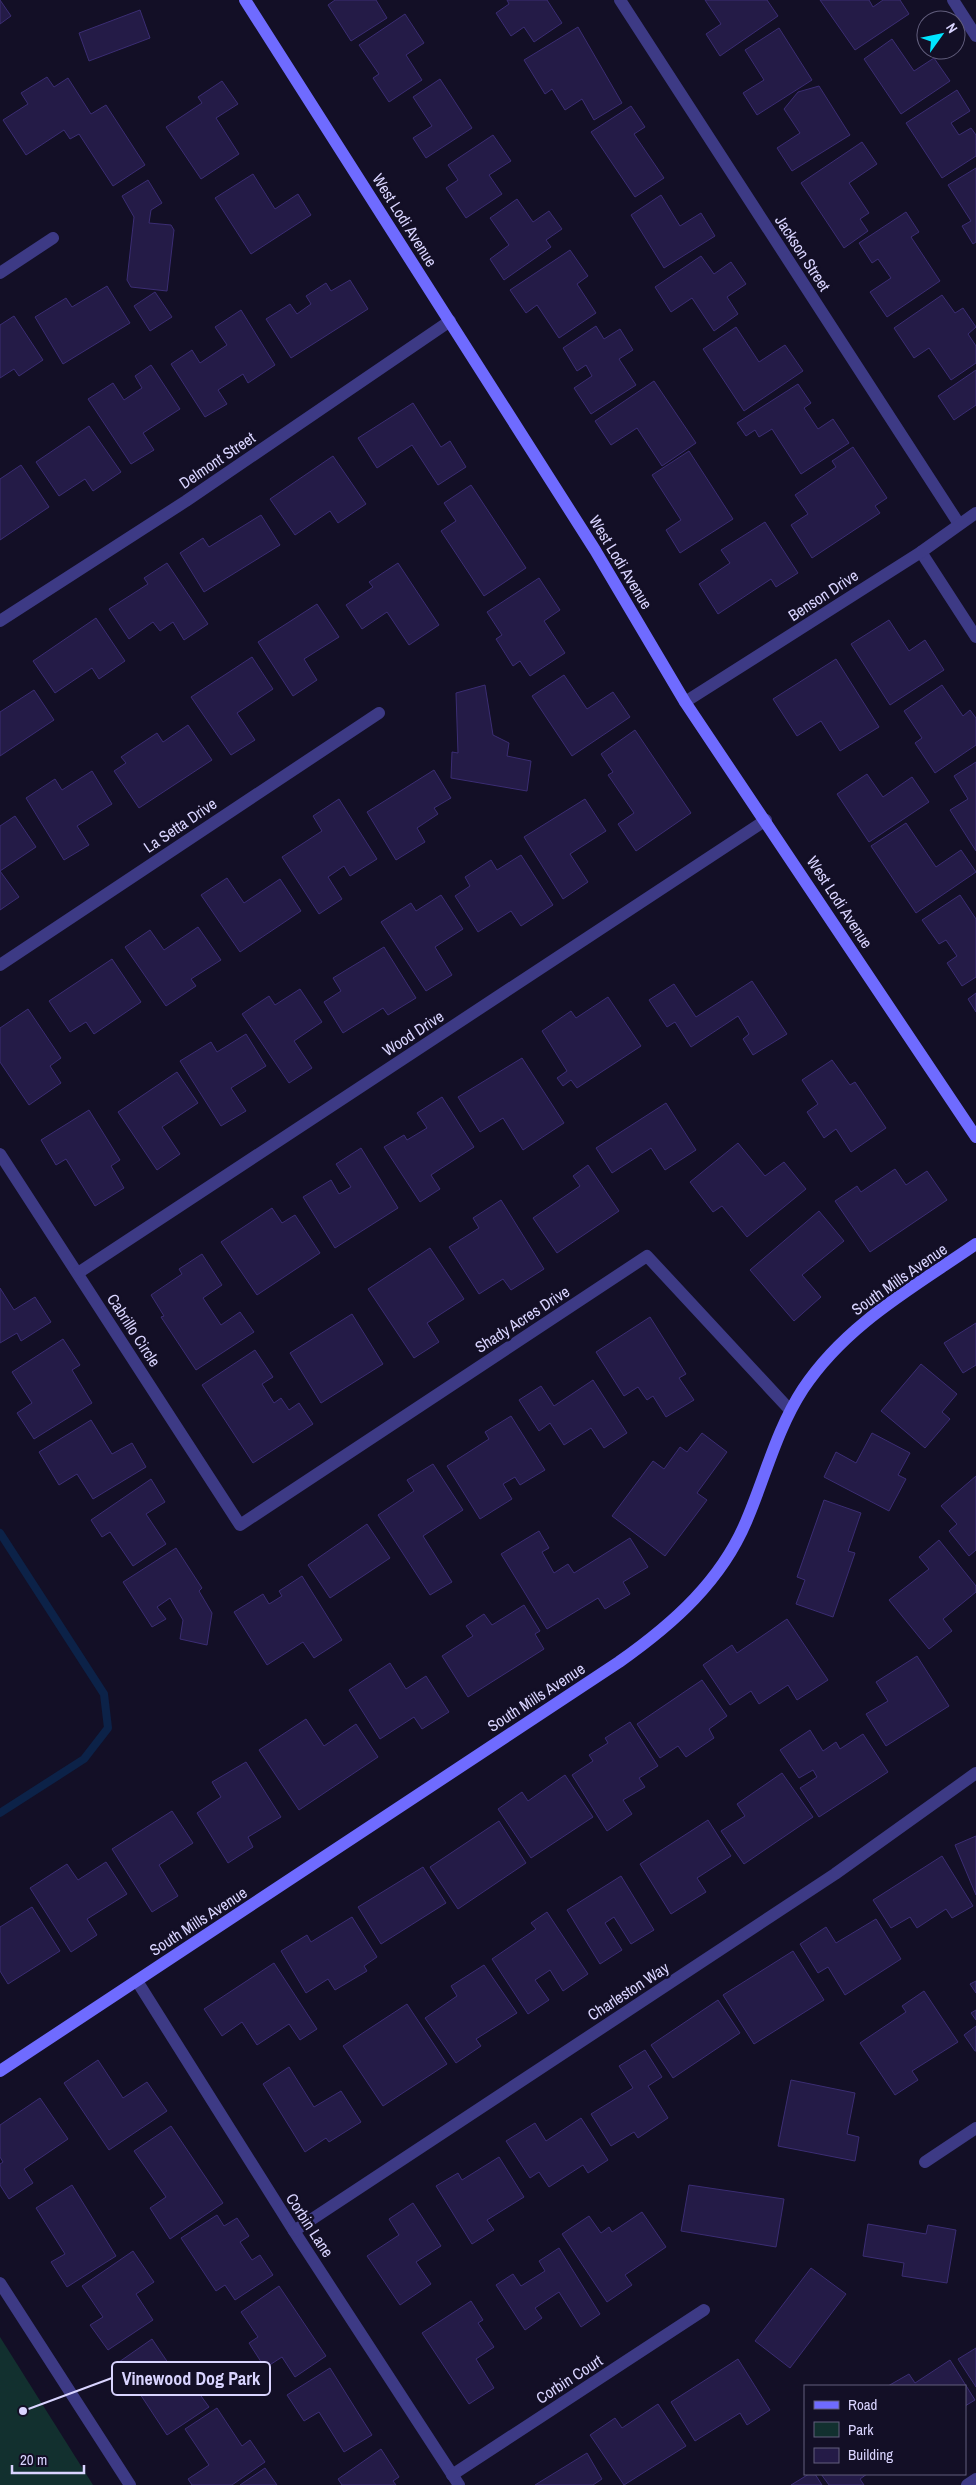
<svg xmlns="http://www.w3.org/2000/svg" width="976" height="2485" font-family="'Archivo Narrow',sans-serif">
<style>
.green{fill:#12302f}
.lines{fill:none;stroke-linecap:round;stroke-linejoin:round}
.stream{stroke:#0c2248;stroke-width:8}
.building{fill:#241b47;stroke:#3b2d73}
.street{stroke:#3d3a85;stroke-width:12}
.secondary{stroke:#6f6bff;stroke-width:12}
.labels{text-anchor:middle;dominant-baseline:central;stroke-width:5;stroke-linejoin:round;paint-order:stroke}
.street-label{font-size:16px;fill:#d9d4ff;stroke:#130f26}
.leader{fill:none;stroke:#d9d4ff;stroke-width:2}
.callout-dot{fill:#d9d4ff;stroke:#130f26;stroke-width:2}
.callout{fill:#130f26;stroke:#d9d4ff;stroke-width:2}
.callout-label{font-size:18px;text-anchor:middle;font-weight:bold;fill:#d9d4ff}
</style>
<rect width="100%" height="100%" fill="#130f26"/>
<polygon class="green" points="0,2337 93,2485 0,2485"/>
<g class="lines">
<polyline class="stream" points="0,1533 104,1694 108,1728 84,1759 0,1813"/>
</g>
<g class="building">
<polygon points="0,0 11,16 0,24"/>
<polygon points="335,0 376,0 387,18 351,41 328,5"/>
<polygon points="507,0 547,0 562,23 534,42 524,27 511,36 496,13 509,4"/>
<polygon points="705,0 767,0 778,16 720,56 706,34 721,24"/>
<polygon points="820,0 869,0 873,7 883,0 900,0 909,14 855,50"/>
<polygon points="140,10 150,38 89,61 79,33"/>
<polygon points="405,14 424,43 406,55 422,80 389,102 373,78 379,74 359,45"/>
<polygon points="578,27 622,103 594,120 582,99 565,110 552,89 545,94 524,60"/>
<polygon points="779,28 812,80 757,115 743,93 764,80 745,50"/>
<polygon points="892,39 914,71 934,58 950,81 901,114 864,59"/>
<polygon points="47,77 54,87 68,78 91,114 106,105 145,165 113,186 79,134 70,139 64,130 26,155 3,120 28,104 21,93"/>
<polygon points="440,79 472,128 426,158 413,138 432,126 413,97"/>
<polygon points="222,81 238,104 216,118 239,154 201,179 166,127 202,103 198,97"/>
<polygon points="819,86 850,135 792,171 777,148 800,133 784,109 798,92"/>
<polygon points="957,90 970,111 951,123 959,135 971,128 976,135 976,156 942,178 906,123"/>
<polygon points="631,106 645,127 634,134 664,178 635,197 591,132"/>
<polygon points="493,135 511,161 489,175 502,194 466,218 446,188 458,180 448,165"/>
<polygon points="862,142 877,164 849,183 869,213 860,219 868,231 844,248 801,183"/>
<polygon points="976,168 976,242 973,244 962,226 971,221 948,185"/>
<polygon points="253,174 275,209 298,194 311,215 251,254 215,198"/>
<polygon points="148,180 162,203 151,210 149,223 171,225 174,230 167,291 131,287 127,280 134,217 122,196"/>
<polygon points="661,195 680,226 701,213 715,236 664,268 631,215"/>
<polygon points="517,199 533,222 549,211 562,229 546,240 551,247 504,280 490,259 509,245 490,218"/>
<polygon points="906,212 919,232 911,237 940,281 887,317 870,292 891,278 878,259 872,263 859,243"/>
<polygon points="570,250 588,276 577,284 596,313 559,338 537,305 526,313 510,290"/>
<polygon points="701,256 714,274 731,262 746,284 727,297 738,314 714,331 692,298 671,312 655,287"/>
<polygon points="350,280 368,309 291,358 266,319 290,304 297,314 311,304 306,296 326,283 331,291"/>
<polygon points="107,286 130,323 63,364 35,317 66,298 72,307"/>
<polygon points="155,292 172,317 150,331 134,306"/>
<polygon points="942,295 955,313 963,308 976,327 968,334 976,346 976,363 951,380 929,348 914,358 894,328"/>
<polygon points="241,310 275,365 248,383 243,374 218,390 227,404 205,417 171,364 192,350 200,363 227,345 215,327"/>
<polygon points="14,316 43,360 19,376 14,369 0,378 0,325"/>
<polygon points="596,326 604,339 620,329 633,350 619,359 636,385 591,414 574,388 592,376 586,365 577,371 563,348"/>
<polygon points="736,327 759,362 785,345 803,371 744,411 703,349"/>
<polygon points="151,365 180,409 143,433 154,450 131,464 88,399 113,383 124,400 142,388 135,376"/>
<polygon points="976,370 976,405 954,420 938,396"/>
<polygon points="654,381 696,443 662,466 637,428 611,445 595,421"/>
<polygon points="798,384 811,403 804,408 818,429 833,419 849,443 801,474 772,429 759,437 755,430 746,436 737,423"/>
<polygon points="413,403 441,447 450,441 466,467 438,485 412,445 377,468 358,438"/>
<polygon points="89,426 121,472 93,491 85,479 59,496 36,462"/>
<polygon points="853,447 887,498 875,506 880,513 812,558 791,525 808,514 795,495 836,467 832,461"/>
<polygon points="689,451 733,519 680,553 666,530 681,520 652,475"/>
<polygon points="333,456 366,504 338,523 330,511 295,535 270,499"/>
<polygon points="21,465 49,507 0,540 0,479"/>
<polygon points="471,485 526,568 484,596 441,531 456,521 444,503"/>
<polygon points="261,515 280,545 204,592 180,553 203,538 209,547"/>
<polygon points="765,522 798,573 776,587 771,579 718,614 699,584 730,563 721,550"/>
<polygon points="167,563 208,624 184,640 173,622 160,631 153,622 129,639 109,609 148,584 144,578"/>
<polygon points="398,563 439,625 409,645 387,612 362,629 346,605 373,587 369,582"/>
<polygon points="539,578 560,610 544,621 565,653 530,676 520,661 513,666 496,639 502,635 487,612"/>
<polygon points="317,604 339,637 304,659 317,680 293,696 258,642"/>
<polygon points="96,618 125,661 99,679 92,668 55,693 33,661"/>
<polygon points="889,620 909,651 925,640 944,670 890,705 851,644"/>
<polygon points="252,657 273,689 237,713 255,740 231,755 191,697"/>
<polygon points="836,659 879,727 840,751 821,721 797,736 773,699"/>
<polygon points="564,675 587,709 613,692 630,717 572,756 532,696"/>
<polygon points="485,685 493,735 509,743 507,756 531,761 527,791 451,778 452,752 458,753 456,693"/>
<polygon points="942,685 963,716 970,710 976,718 976,745 935,773 915,743 922,738 904,711"/>
<polygon points="34,690 54,720 0,756 0,712"/>
<polygon points="188,725 212,760 139,808 114,771 126,763 121,757 157,733 163,742"/>
<polygon points="635,730 691,813 636,851 618,824 634,813 608,775 613,772 601,754"/>
<polygon points="976,762 976,851 950,810 968,799 954,776"/>
<polygon points="434,770 451,798 434,808 438,814 417,828 425,842 396,860 367,812"/>
<polygon points="92,771 112,804 77,826 89,845 64,860 26,798 55,779 62,790"/>
<polygon points="867,774 883,797 912,777 929,802 869,842 837,794"/>
<polygon points="339,799 377,859 350,876 344,866 328,877 342,899 319,914 282,857 322,831 313,816"/>
<polygon points="585,799 606,831 570,854 588,882 563,899 524,837"/>
<polygon points="15,816 36,847 0,871 19,897 0,910 0,826"/>
<polygon points="906,823 936,867 961,850 976,872 916,913 871,846"/>
<polygon points="521,855 553,905 521,926 511,911 478,932 455,896 470,886 465,877 491,860 497,870"/>
<polygon points="227,878 244,903 280,879 301,911 240,952 201,895"/>
<polygon points="441,895 463,929 435,947 452,975 426,991 381,922 411,903 416,911"/>
<polygon points="960,895 976,919 976,977 962,986 947,963 957,956 946,940 939,944 922,920"/>
<polygon points="198,927 221,960 191,979 196,986 166,1006 125,947 150,930 164,950"/>
<polygon points="384,947 416,998 388,1015 383,1008 343,1033 324,1002 341,991 333,978"/>
<polygon points="112,959 141,1002 94,1034 86,1022 70,1032 49,1001"/>
<polygon points="752,981 787,1034 753,1055 743,1039 749,1034 738,1016 691,1047 675,1022 667,1027 649,1000 674,984 696,1017"/>
<polygon points="300,989 322,1022 294,1041 312,1068 289,1083 242,1014 269,996 275,1005"/>
<polygon points="976,993 976,1012 968,999"/>
<polygon points="608,997 641,1046 577,1088 571,1080 563,1086 557,1078 567,1071 542,1031 571,1011 576,1018"/>
<polygon points="28,1009 61,1058 50,1066 61,1083 29,1105 0,1062 0,1028"/>
<polygon points="246,1034 266,1066 231,1088 246,1111 221,1126 180,1061 211,1042 217,1052"/>
<polygon points="522,1058 564,1123 523,1150 503,1118 480,1132 458,1097"/>
<polygon points="832,1060 850,1085 855,1082 886,1128 851,1152 836,1129 824,1138 807,1112 818,1104 802,1080"/>
<polygon points="177,1072 198,1103 162,1127 180,1154 157,1170 118,1112"/>
<polygon points="442,1097 474,1147 431,1175 440,1189 420,1202 384,1147 404,1135 407,1140 427,1128 417,1113"/>
<polygon points="666,1103 696,1150 665,1170 651,1148 612,1173 596,1148"/>
<polygon points="89,1110 120,1160 111,1166 124,1188 95,1206 66,1159 56,1165 41,1140"/>
<polygon points="738,1143 765,1176 784,1162 806,1189 747,1237 722,1206 713,1212 690,1182"/>
<polygon points="361,1148 398,1208 335,1248 303,1197 331,1180 339,1194 351,1187 336,1164"/>
<polygon points="588,1165 619,1211 557,1253 533,1218 580,1186 573,1176"/>
<polygon points="895,1169 906,1185 927,1171 947,1200 870,1252 835,1201 857,1186 861,1192"/>
<polygon points="501,1200 544,1269 511,1290 503,1279 479,1294 449,1247 479,1228 473,1218"/>
<polygon points="272,1208 282,1223 295,1215 320,1253 257,1295 221,1242"/>
<polygon points="819,1211 844,1241 802,1275 821,1297 794,1321 750,1270"/>
<polygon points="430,1248 464,1299 427,1323 439,1342 414,1358 368,1289"/>
<polygon points="202,1254 222,1285 203,1298 221,1325 240,1312 254,1332 196,1370 161,1317 164,1316 151,1295 182,1274 179,1269"/>
<polygon points="0,1288 14,1310 35,1297 51,1322 21,1341 17,1333 0,1343"/>
<polygon points="352,1314 383,1364 321,1403 290,1353"/>
<polygon points="650,1317 686,1374 679,1378 694,1400 666,1417 653,1396 647,1400 638,1387 624,1396 596,1352"/>
<polygon points="976,1323 976,1365 963,1373 944,1343"/>
<polygon points="63,1339 80,1365 72,1370 92,1403 34,1439 17,1413 32,1403 12,1372"/>
<polygon points="255,1350 273,1377 262,1384 274,1403 281,1398 289,1410 299,1403 313,1424 253,1463 202,1385"/>
<polygon points="921,1364 957,1394 942,1412 950,1419 925,1448 881,1411"/>
<polygon points="593,1380 627,1433 604,1448 591,1428 564,1445 550,1423 539,1431 519,1400 541,1386 554,1406"/>
<polygon points="511,1416 545,1470 520,1485 515,1477 503,1484 512,1499 480,1519 447,1466 489,1439 485,1432"/>
<polygon points="91,1420 112,1454 132,1443 146,1467 93,1499 77,1474 59,1485 39,1452"/>
<polygon points="702,1433 727,1452 697,1493 707,1500 665,1556 612,1516 653,1461 664,1469 680,1447 687,1452"/>
<polygon points="872,1433 910,1453 898,1475 906,1479 889,1511 824,1477 836,1452 856,1463"/>
<polygon points="433,1464 463,1510 423,1536 452,1582 430,1595 378,1515 414,1491 407,1480"/>
<polygon points="976,1476 976,1550 969,1556 949,1531 957,1524 941,1506"/>
<polygon points="151,1479 165,1502 146,1514 166,1544 133,1566 110,1532 102,1537 91,1520"/>
<polygon points="824,1500 861,1513 848,1551 855,1553 833,1617 796,1604 805,1580 797,1577"/>
<polygon points="367,1524 390,1558 330,1598 308,1565"/>
<polygon points="539,1531 549,1548 542,1552 554,1573 568,1564 574,1573 630,1538 648,1567 623,1582 630,1594 605,1609 598,1598 547,1629 501,1554"/>
<polygon points="939,1540 976,1586 976,1592 943,1619 952,1631 929,1649 889,1600 929,1569 919,1557"/>
<polygon points="176,1548 202,1588 199,1591 212,1613 207,1645 180,1639 183,1620 170,1598 157,1607 166,1619 152,1627 123,1582"/>
<polygon points="302,1576 342,1640 314,1658 303,1642 267,1665 234,1612 263,1594 269,1604 282,1596 279,1591"/>
<polygon points="524,1605 540,1631 535,1634 544,1649 468,1697 442,1656 473,1636 466,1626 484,1614 492,1625"/>
<polygon points="787,1619 828,1680 797,1700 788,1685 759,1704 751,1691 730,1705 703,1665 732,1645 737,1653"/>
<polygon points="917,1656 949,1706 886,1746 866,1714 888,1701 876,1682"/>
<polygon points="390,1663 406,1689 426,1676 449,1712 422,1729 414,1717 380,1739 349,1690"/>
<polygon points="702,1680 727,1716 709,1729 714,1738 686,1757 678,1746 660,1758 637,1724"/>
<polygon points="306,1719 324,1746 356,1724 378,1757 299,1810 259,1750"/>
<polygon points="630,1722 658,1766 639,1778 645,1787 623,1800 632,1814 607,1831 572,1775 593,1761 589,1755 608,1743 605,1738"/>
<polygon points="810,1730 823,1751 836,1742 840,1749 863,1734 888,1772 819,1817 800,1788 817,1777 813,1770 799,1778 780,1750"/>
<polygon points="246,1762 281,1817 248,1837 253,1847 228,1863 197,1813 221,1797 212,1782"/>
<polygon points="782,1773 813,1817 744,1864 721,1831 745,1816 737,1804"/>
<polygon points="565,1775 593,1817 531,1858 498,1809 522,1792 528,1801"/>
<polygon points="172,1811 193,1843 159,1865 178,1896 152,1912 112,1849"/>
<polygon points="708,1820 731,1856 697,1878 706,1892 671,1914 640,1864"/>
<polygon points="499,1821 526,1863 458,1909 430,1867"/>
<polygon points="976,1836 976,1895 955,1845"/>
<polygon points="942,1856 973,1906 952,1918 946,1909 917,1928 910,1917 891,1928 873,1900"/>
<polygon points="106,1862 127,1894 87,1919 97,1935 71,1952 30,1888 67,1864 78,1880"/>
<polygon points="423,1867 446,1903 381,1944 358,1907"/>
<polygon points="621,1876 654,1930 631,1944 614,1917 605,1923 622,1950 600,1964 567,1910"/>
<polygon points="32,1907 60,1951 8,1984 0,1971 0,1927"/>
<polygon points="547,1912 588,1974 563,1991 550,1970 535,1980 549,2000 528,2014 492,1959 536,1929 531,1923"/>
<polygon points="352,1917 377,1957 364,1966 367,1971 335,1990 328,1979 306,1993 281,1951 307,1935 311,1942"/>
<polygon points="876,1919 901,1959 845,1995 828,1967 818,1973 800,1944 826,1927 836,1943"/>
<polygon points="793,1951 824,2000 754,2044 723,1995"/>
<polygon points="274,1963 317,2029 300,2040 289,2024 257,2045 242,2022 222,2036 204,2009"/>
<polygon points="484,1965 517,2013 476,2039 481,2046 456,2063 425,2018 457,1996 451,1986"/>
<polygon points="976,1981 976,1993 970,1984"/>
<polygon points="924,1991 958,2042 912,2071 918,2080 895,2095 860,2043 906,2012 902,2006"/>
<polygon points="718,2000 740,2033 673,2078 651,2045"/>
<polygon points="407,2004 447,2064 383,2106 343,2046"/>
<polygon points="976,2010 976,2020 971,2013"/>
<polygon points="976,2026 976,2051 975,2051 964,2035"/>
<polygon points="645,2050 662,2077 648,2086 668,2118 638,2138 634,2132 611,2146 591,2114 633,2088 619,2066"/>
<polygon points="98,2060 123,2098 147,2082 167,2111 109,2150 64,2083"/>
<polygon points="289,2067 314,2107 341,2091 361,2122 329,2142 326,2138 305,2152 263,2084"/>
<polygon points="791,2080 855,2093 847,2134 859,2137 855,2161 778,2146"/>
<polygon points="40,2098 68,2139 24,2169 33,2183 9,2199 0,2185 0,2164 3,2162 0,2157 0,2125"/>
<polygon points="581,2118 608,2160 588,2173 583,2165 549,2187 539,2172 530,2178 506,2141 535,2123 546,2141"/>
<polygon points="171,2126 223,2203 170,2239 150,2208 166,2197 134,2151"/>
<polygon points="499,2157 524,2197 487,2220 494,2230 472,2244 436,2186 458,2173 462,2180"/>
<polygon points="72,2185 116,2256 67,2287 51,2262 65,2254 36,2208"/>
<polygon points="689,2185 784,2199 776,2247 681,2231"/>
<polygon points="413,2203 441,2246 416,2262 431,2284 400,2305 367,2256 399,2235 389,2219"/>
<polygon points="642,2212 666,2247 625,2275 632,2285 607,2302 562,2234 589,2216 601,2233 609,2227 612,2232"/>
<polygon points="217,2215 224,2226 237,2218 249,2236 240,2242 252,2260 260,2255 273,2275 235,2300 225,2285 216,2291 181,2238"/>
<polygon points="868,2224 926,2234 928,2225 956,2230 947,2283 902,2276 904,2263 863,2256"/>
<polygon points="559,2248 600,2314 581,2327 559,2292 535,2308 542,2318 525,2330 496,2285 513,2274 521,2286 545,2271 539,2261"/>
<polygon points="133,2251 154,2282 136,2294 153,2320 108,2350 90,2325 103,2317 82,2286"/>
<polygon points="811,2268 846,2294 790,2368 755,2341"/>
<polygon points="279,2286 326,2356 295,2377 282,2357 265,2368 249,2343 258,2337 241,2312"/>
<polygon points="471,2301 483,2320 478,2323 494,2347 476,2359 494,2388 469,2404 422,2333"/>
<polygon points="152,2339 189,2394 196,2389 209,2407 167,2435 119,2362"/>
<polygon points="976,2348 976,2387 958,2359"/>
<polygon points="738,2359 770,2410 747,2425 740,2413 695,2441 671,2402"/>
<polygon points="950,2360 975,2400 965,2406 965,2386 888,2386 909,2374 915,2383"/>
<polygon points="330,2368 372,2435 344,2452 319,2412 304,2421 287,2395"/>
<polygon points="658,2404 686,2446 624,2485 590,2435 615,2418 622,2428"/>
<polygon points="217,2408 242,2446 250,2440 265,2462 232,2485 192,2485 188,2479 209,2465 185,2429"/>
<polygon points="381,2449 399,2477 393,2481 396,2485 342,2485 338,2479"/>
<polygon points="587,2453 602,2479 593,2485 535,2485"/>
<polygon points="265,2468 277,2485 240,2485"/>
<polygon points="809,2474 815,2474 822,2485 791,2485"/>
<polygon points="821,2474 867,2474 860,2479 864,2485 829,2485"/>
</g>
<g class="lines">
<g class="street">
<polyline points="620,0 959,524"/>
<polyline points="953,0 976,36"/>
<polyline points="0,273 53,238"/>
<polyline points="921,552 976,637"/>
<polyline points="0,621 186,501 450,321"/>
<polyline points="685,702 921,552 976,513"/>
<polyline points="0,965 379,713"/>
<polyline points="0,1154 240,1525 647,1256 790,1410"/>
<polyline points="78,1273 766,820"/>
<polyline points="137,1981 294,2231 459,2485"/>
<polyline points="925,2162 976,2128"/>
<polyline points="294,2231 835,1874 976,1773"/>
<polyline points="0,2283 130,2485"/>
<polyline points="452,2475 704,2310"/>
<polyline points="967,2485 976,2479"/>
</g>
<g class="secondary">
<polyline points="245,0 595,550 685,702 976,1137"/>
<path d="M0,2071L619,1662C673,1624 723,1580 748,1517C766,1474 777,1429 803,1389C846,1324 914,1287 976,1244"/>
</g>
</g>
<g class="labels">
<g class="street-label">
<text transform="translate(405 220) rotate(58)">West Lodi Avenue</text>
<text transform="translate(803 253) rotate(57)">Jackson Street</text>
<text transform="translate(217 460) rotate(-34)">Delmont Street</text>
<text transform="translate(621 562) rotate(59)">West Lodi Avenue</text>
<text transform="translate(823 595) rotate(-33)">Benson Drive</text>
<text transform="translate(180 825) rotate(-34)">La Setta Drive</text>
<text transform="translate(840 902) rotate(57)">West Lodi Avenue</text>
<text transform="translate(413 1033) rotate(-33)">Wood Drive</text>
<text transform="translate(899 1279) rotate(-35)">South Mills Avenue</text>
<text transform="translate(522 1319) rotate(-33)">Shady Acres Drive</text>
<text transform="translate(134 1330) rotate(57)">Cabrillo Circle</text>
<text transform="translate(536 1697) rotate(-33)">South Mills Avenue</text>
<text transform="translate(198 1921) rotate(-33)">South Mills Avenue</text>
<text transform="translate(628 1991) rotate(-33)">Charleston Way</text>
<text transform="translate(310 2225) rotate(57)">Corbin Lane</text>
<text transform="translate(569 2379) rotate(-33)">Corbin Court</text>
</g>
</g>
<path class="leader" d="M23 2411L112 2378"/>
<circle class="callout-dot" cx="23" cy="2411" r="5"/>
<rect class="callout" x="112" y="2362" width="158" height="33" rx="5"/>
<g class="callout-label">
<text x="191" y="2385">Vinewood Dog Park</text>
</g>
<rect x="804" y="2385" width="162" height="90" fill="#130f26" stroke="#625e7d"/>
<rect x="814" y="2401" width="25" height="8" fill="#6f6bff" stroke="#625e7d"/>
<text x="848" y="2410" font-size="15" fill="#d9d4ff">Road</text>
<rect x="814" y="2422" width="25" height="15" fill="#12302f" stroke="#625e7d"/>
<text x="848" y="2435" font-size="15" fill="#d9d4ff">Park</text>
<rect x="814" y="2448" width="25" height="15" fill="#241b47" stroke="#625e7d"/>
<text x="848" y="2460" font-size="15" fill="#d9d4ff">Building</text>
<g transform="translate(941 35) rotate(57)"><circle r="24" fill="#130f26" stroke="#625e7d"/>
<path d="M0-4L9 19L0 12L-9 19Z" fill="#00e5ff"/>
<text y="-8" font-size="14" font-weight="bold" text-anchor="middle" fill="#d9d4ff">N</text>
</g>
<path d="M12 2465v8h72v-8" fill="none" stroke="#d9d4ff" stroke-width="2.5"/>
<text x="20" y="2465" font-size="15" fill="#d9d4ff" stroke="#130f26" stroke-width="4" paint-order="stroke">20 m</text>
</svg>
